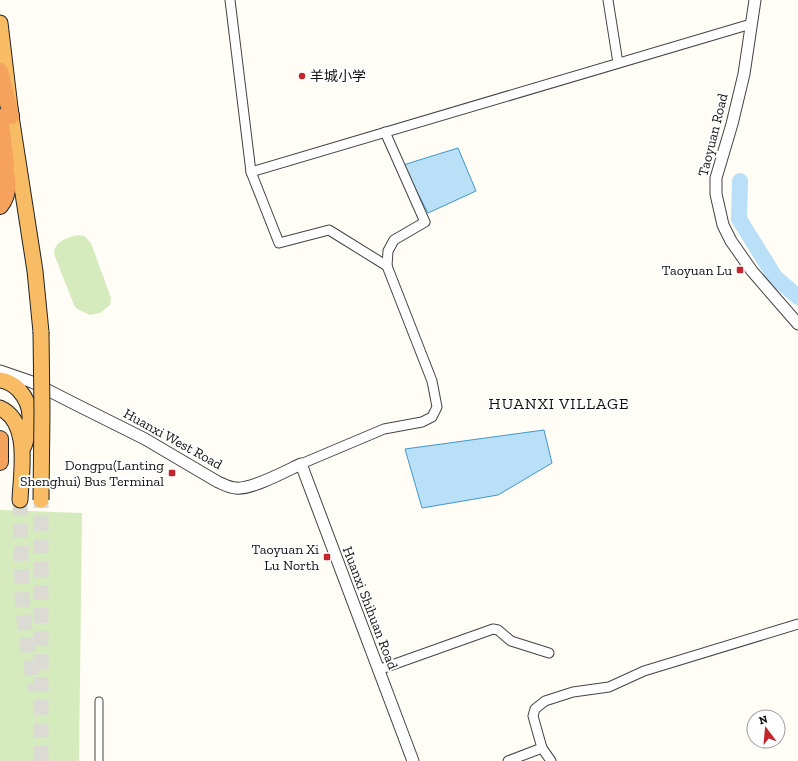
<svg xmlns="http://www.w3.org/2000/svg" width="798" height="761" font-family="'Zilla Slab','Noto Sans SC',serif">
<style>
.green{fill:#d5ebbd}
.water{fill:#b9e0f7;stroke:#3f96cf}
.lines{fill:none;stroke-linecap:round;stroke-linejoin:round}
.river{stroke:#b9e0f7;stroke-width:16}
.trunk-tunnel{stroke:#dbdad3;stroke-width:15;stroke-dasharray:15 8;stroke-linecap:butt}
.pedestrian-casing{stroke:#444;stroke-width:9}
.minor-casing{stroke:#444;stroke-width:11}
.tertiary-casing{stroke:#444;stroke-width:13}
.trunk-casing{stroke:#222;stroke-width:17}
.motorway-casing{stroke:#222;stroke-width:18}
.pedestrian{stroke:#fff;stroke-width:7}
.minor{stroke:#fff;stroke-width:9}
.tertiary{stroke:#fff;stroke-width:11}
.trunk{stroke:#f7bc64;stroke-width:15}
.motorway{stroke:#f5a25d;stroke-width:16}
.trunk-bridge-casing{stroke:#222;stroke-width:17;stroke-linecap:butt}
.trunk-bridge{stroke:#f7bc64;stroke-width:15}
.poi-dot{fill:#c4262e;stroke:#fff;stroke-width:1.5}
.labels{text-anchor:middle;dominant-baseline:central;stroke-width:4;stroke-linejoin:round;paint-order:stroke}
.poi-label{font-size:14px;fill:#111;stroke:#fff;text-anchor:end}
.street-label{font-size:14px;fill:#111;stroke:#fff}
.quarter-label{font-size:16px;letter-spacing:1px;fill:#111;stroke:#fff}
</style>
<rect width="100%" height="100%" fill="#fffdf5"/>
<g class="green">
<path d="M78,235L84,236L91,243L111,298L110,305L100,313L90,315L77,309L74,305L54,254C54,242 67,237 78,235Z"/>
<polygon points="0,510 82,513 79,761 0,761"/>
</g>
<g class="water">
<polygon points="458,148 476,191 428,213 403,165"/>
<polygon points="544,430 552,463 498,495 422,508 405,449"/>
</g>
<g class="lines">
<polyline class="river" points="740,181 739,219 775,277 798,297"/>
<g class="trunk-tunnel">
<polyline points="20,500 22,595 25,631 35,690"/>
<polyline points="41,761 41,500"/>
</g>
<defs>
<polyline id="pedestrian" points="99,761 99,701"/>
<g id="minor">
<polyline points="230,0 251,172 279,243 329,230 387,266 432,381 437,407 432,417 422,422 384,429 301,464"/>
<polyline points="608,0 618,63"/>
<polyline points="385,132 425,222 394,240 388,251 387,266"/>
<polyline points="251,172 751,24"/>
<polyline points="378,670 493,629 498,630 511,641 549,653"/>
<polyline points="508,761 542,748"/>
<polyline points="551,761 542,748 533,716 535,709 545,701 573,692 609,687 644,671 798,624"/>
</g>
<g id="tertiary">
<polyline points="755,0 744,74 732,124 716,178 716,194 723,225 731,241 752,271 798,324"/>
<path d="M0,371L32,382L75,404L145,439L218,482C223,484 230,488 236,488C251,490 286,471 301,464L413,761"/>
</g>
<g id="trunk">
<polyline points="0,23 11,116 35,271 41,332"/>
<path d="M0,380C7,381 14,385 19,390C35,408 31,425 24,446"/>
<path d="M0,408C31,422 21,472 20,500"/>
</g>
<g id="motorway">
<polyline points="0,71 11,116"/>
<polyline points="0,117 6,164"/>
<path d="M0,153C6,169 13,191 0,206"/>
<polyline points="0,439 0,462"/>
</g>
</defs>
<use href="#pedestrian" class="pedestrian-casing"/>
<use href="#minor" class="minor-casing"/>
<use href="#tertiary" class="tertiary-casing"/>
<use href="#trunk" class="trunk-casing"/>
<use href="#motorway" class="motorway-casing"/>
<use href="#pedestrian" class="pedestrian"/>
<use href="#minor" class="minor"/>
<use href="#tertiary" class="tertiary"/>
<use href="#trunk" class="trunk"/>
<use href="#motorway" class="motorway"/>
<defs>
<polyline id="trunk-bridge" points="41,332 42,412 41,500"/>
</defs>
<use href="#trunk-bridge" class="trunk-bridge-casing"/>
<use href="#trunk-bridge" class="trunk-bridge"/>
</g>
<g class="poi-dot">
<circle cx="302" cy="76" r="4"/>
<rect x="736" y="266" width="8" height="8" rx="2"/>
<rect x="168" y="469" width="8" height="8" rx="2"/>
<rect x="323" y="553" width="8" height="8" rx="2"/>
</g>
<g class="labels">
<g class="poi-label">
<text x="310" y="76" text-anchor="start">羊城小学</text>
<text x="732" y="270">Taoyuan Lu</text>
<text x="164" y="465">Dongpu(Lanting<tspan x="164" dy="16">Shenghui) Bus Terminal</tspan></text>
<text x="319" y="549">Taoyuan Xi<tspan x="319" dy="16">Lu North</tspan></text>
</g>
<g class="street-label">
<text transform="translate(713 135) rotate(-76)">Taoyuan Road</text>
<text transform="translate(173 439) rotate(29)">Huanxi West Road</text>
<text transform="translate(370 608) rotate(69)">Huanxi Shihuan Road</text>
</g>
<g class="quarter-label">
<text x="559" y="403">HUANXI VILLAGE</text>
</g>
</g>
<g transform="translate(766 729) rotate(344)"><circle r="19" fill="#ffffff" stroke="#a0a0a0"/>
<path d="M0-3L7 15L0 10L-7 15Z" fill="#c4262e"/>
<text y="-6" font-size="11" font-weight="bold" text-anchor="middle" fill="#111111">N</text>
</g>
</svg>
